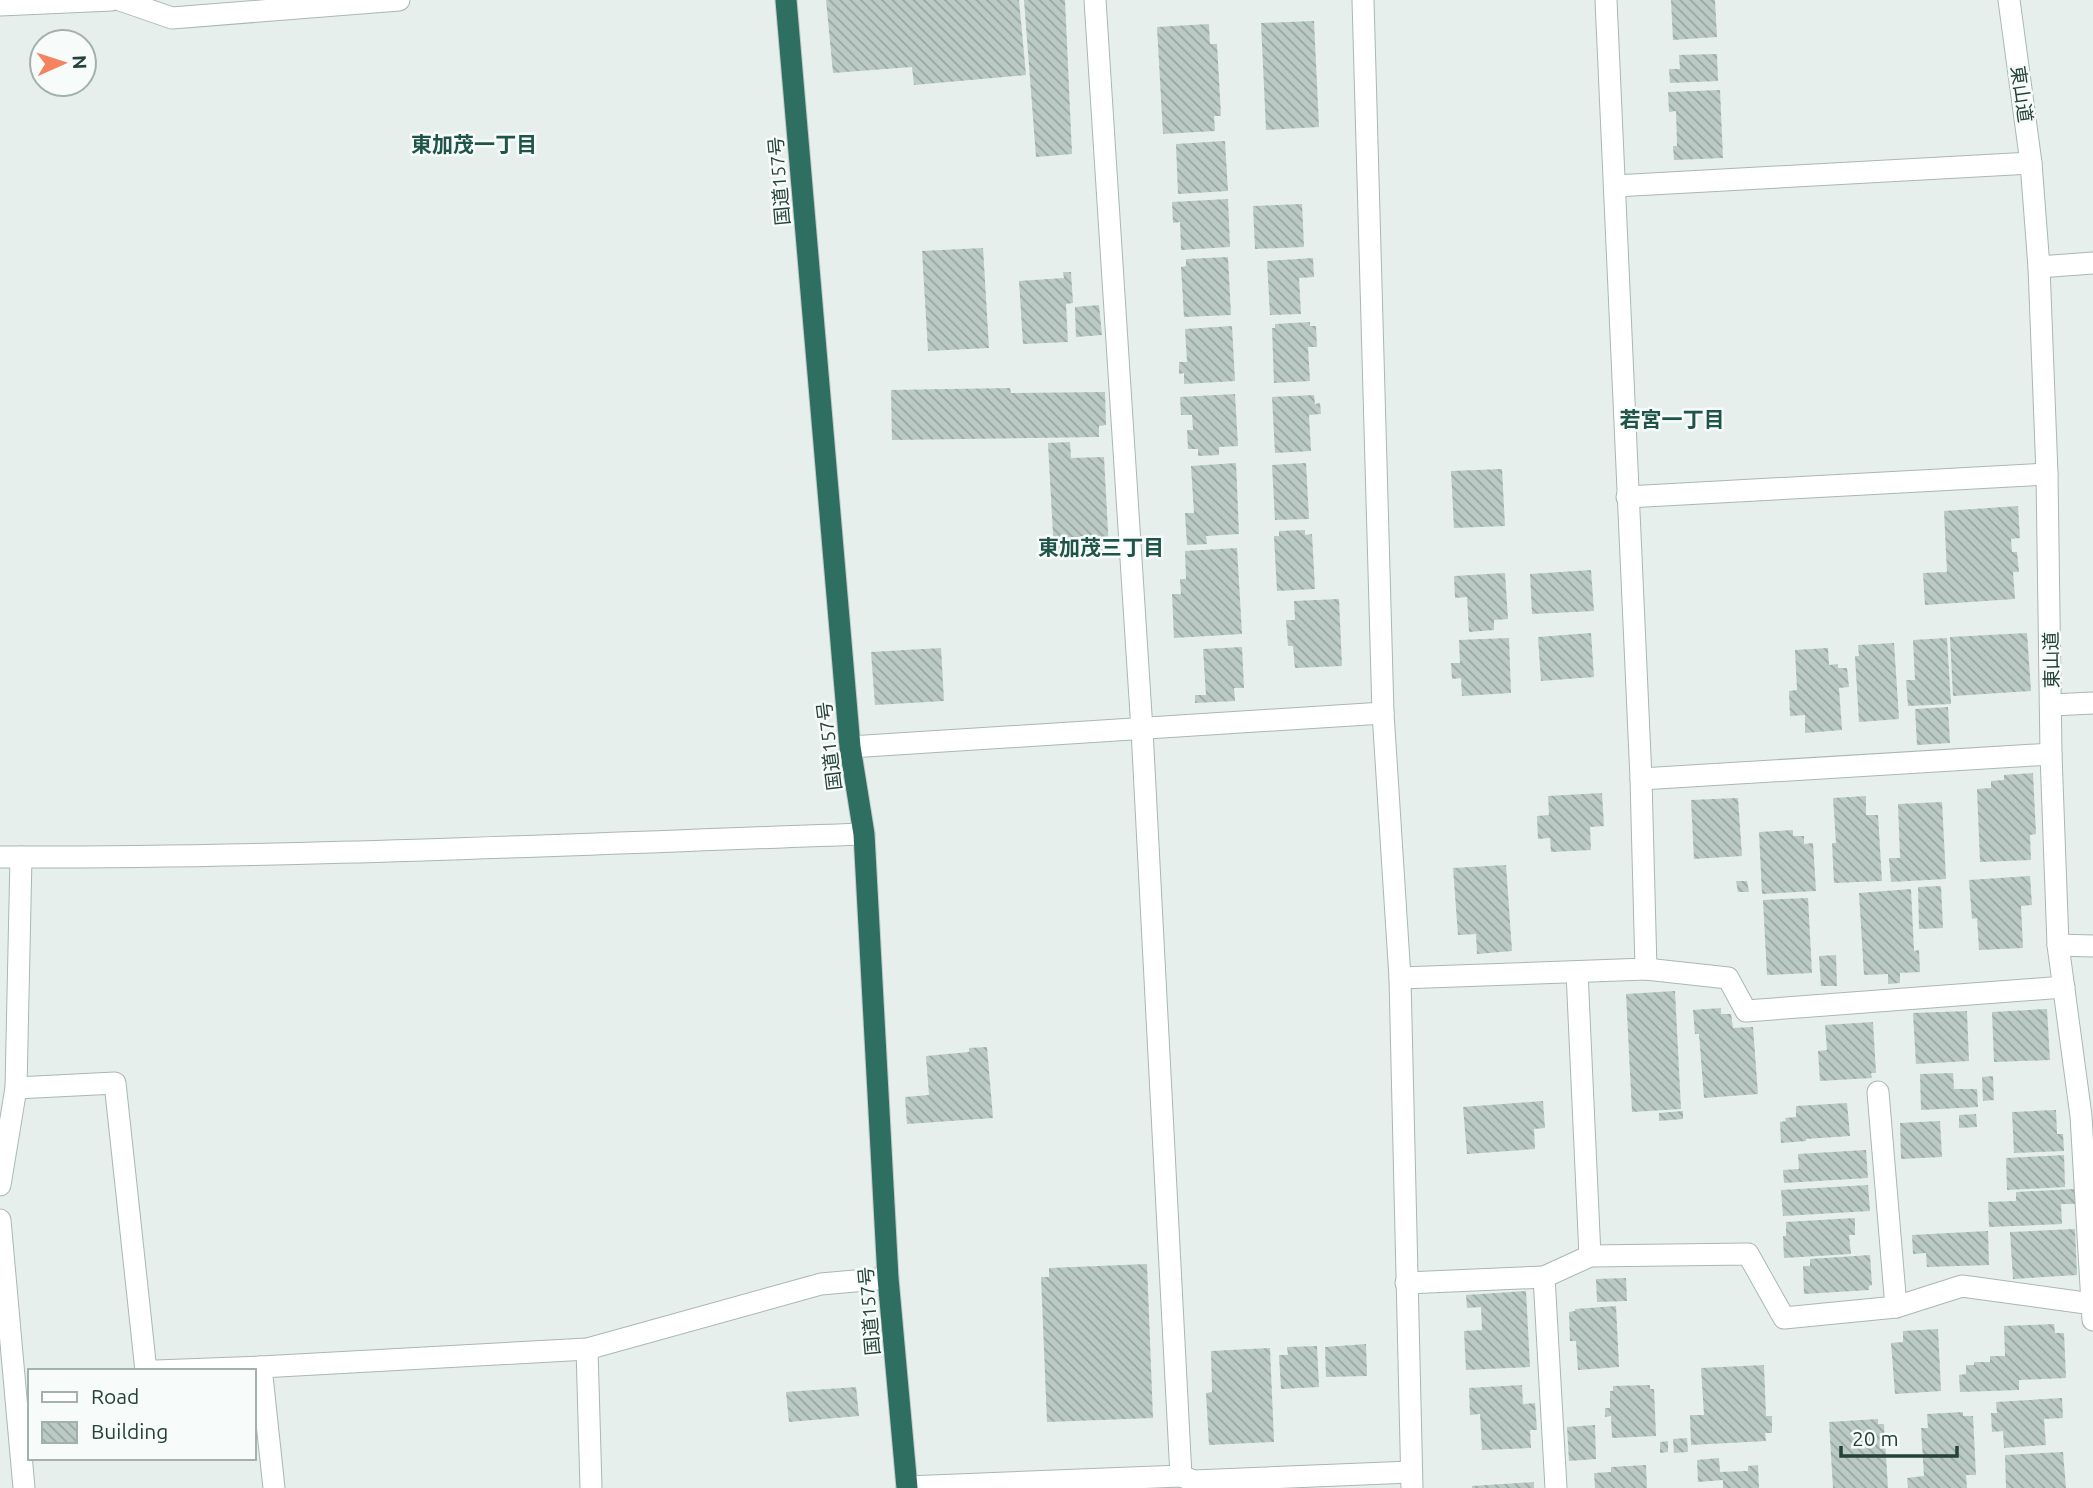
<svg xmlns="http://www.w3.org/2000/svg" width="2093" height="1488" font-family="Ubuntu,'Noto Sans JP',sans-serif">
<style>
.building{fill:url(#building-back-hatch)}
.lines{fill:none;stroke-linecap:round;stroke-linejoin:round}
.minor-casing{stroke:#a8b8b2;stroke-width:23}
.highway-casing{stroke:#c2cac8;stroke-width:23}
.minor{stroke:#fff;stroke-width:21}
.highway{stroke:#2f6f62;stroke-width:21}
.labels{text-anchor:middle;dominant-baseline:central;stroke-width:5;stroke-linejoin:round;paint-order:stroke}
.street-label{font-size:19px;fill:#24423a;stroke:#f7fbf9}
.neighbourhood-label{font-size:21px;font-weight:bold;fill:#1f5548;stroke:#f7fbf9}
</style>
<defs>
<pattern id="building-back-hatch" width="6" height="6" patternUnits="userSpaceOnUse" patternTransform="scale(1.75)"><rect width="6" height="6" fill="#bbcac4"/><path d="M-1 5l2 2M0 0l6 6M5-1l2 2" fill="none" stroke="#98a6a0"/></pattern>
</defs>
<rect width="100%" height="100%" fill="#e6efeb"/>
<g class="building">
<polygon points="826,0 1019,0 1026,75 914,85 912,67 833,73"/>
<polygon points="1024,0 1065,0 1072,154 1036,157"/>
<polygon points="1671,0 1715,0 1717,37 1673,40"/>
<polygon points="1314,21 1319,127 1266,130 1261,23"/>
<polygon points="1209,24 1210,44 1217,44 1221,116 1214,116 1215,131 1163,134 1157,27"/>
<polygon points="1717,54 1718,81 1670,83 1669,69 1680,69 1679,55"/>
<polygon points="1720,90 1723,158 1674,160 1673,146 1677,146 1676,111 1669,112 1668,92"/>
<polygon points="1225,141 1228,191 1178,194 1176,144"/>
<polygon points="1228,199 1230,247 1181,250 1180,222 1173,223 1172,202"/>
<polygon points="1302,204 1304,247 1255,249 1253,206"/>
<polygon points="983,248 989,348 928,351 922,251"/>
<polygon points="1228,257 1231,315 1184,317 1181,267 1186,266 1186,259"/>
<polygon points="1313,258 1314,277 1299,278 1301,314 1270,315 1267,261"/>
<polygon points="1063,272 1071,272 1073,303 1066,304 1068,342 1023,344 1019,281 1064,278"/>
<polygon points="1099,305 1102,335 1076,337 1075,307"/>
<polygon points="1310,322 1310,326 1316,326 1317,347 1308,347 1310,381 1274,383 1272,328 1275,328 1275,324"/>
<polygon points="1232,326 1235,381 1184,384 1184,373 1179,374 1179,362 1187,362 1185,329"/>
<polygon points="1010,388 1011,393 1105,392 1106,425 1099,426 1099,437 892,440 891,390"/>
<polygon points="1235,394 1238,446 1219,447 1219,455 1198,456 1198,449 1188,449 1187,430 1193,430 1192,415 1181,415 1180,397"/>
<polygon points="1314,395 1315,404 1320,403 1321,414 1309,415 1311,451 1275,453 1272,397"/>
<polygon points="1070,442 1071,458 1104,457 1109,550 1054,553 1048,443"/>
<polygon points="1236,463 1239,534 1206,536 1207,544 1187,545 1185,513 1194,513 1191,466"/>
<polygon points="1306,463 1309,519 1275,520 1272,465"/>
<polygon points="1502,469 1505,526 1454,528 1451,471"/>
<polygon points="2018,506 2020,538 2011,539 2012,552 2017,552 2019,572 2013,572 2015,599 1925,605 1923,573 1947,572 1944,511"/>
<polygon points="1305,530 1305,535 1312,534 1315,589 1277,591 1274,536 1279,536 1279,531"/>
<polygon points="1237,548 1242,634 1174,638 1172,594 1181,594 1180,579 1186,579 1185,551"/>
<polygon points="1591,570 1594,611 1532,614 1530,574"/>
<polygon points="1505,573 1508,619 1494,620 1494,630 1469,632 1467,597 1455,598 1454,576"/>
<polygon points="1339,599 1342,666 1295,668 1293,646 1288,646 1286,620 1295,620 1294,601"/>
<polygon points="1591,633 1594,677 1541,681 1538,637"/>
<polygon points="2027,633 2031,691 1953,696 1950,637"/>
<polygon points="1509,638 1511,693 1462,696 1461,678 1452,679 1451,663 1460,663 1459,640"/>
<polygon points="1947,638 1951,704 1908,706 1906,680 1915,680 1913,640"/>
<polygon points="1894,643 1899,719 1859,722 1855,656 1859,656 1858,645"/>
<polygon points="1242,647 1244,688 1234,688 1235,701 1195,703 1195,695 1206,695 1203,649"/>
<polygon points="941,648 944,701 875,705 871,652"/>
<polygon points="1828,648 1829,665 1838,664 1838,668 1847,668 1849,687 1839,688 1842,730 1805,733 1805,715 1790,716 1789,691 1797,690 1795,650"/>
<polygon points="1948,707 1950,743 1917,745 1915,709"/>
<polygon points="2033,773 2036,834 2030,835 2031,860 1980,862 1977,789 1991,788 1991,781 2004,780 2004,775"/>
<polygon points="1602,793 1604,826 1590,827 1591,850 1551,852 1550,838 1538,839 1537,816 1549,815 1548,796"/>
<polygon points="1866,796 1866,815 1878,815 1882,881 1834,883 1832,843 1836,843 1833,798"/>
<polygon points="1738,798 1742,856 1694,859 1691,800"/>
<polygon points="1942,802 1946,879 1891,882 1889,858 1900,858 1898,804"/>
<polygon points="1793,830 1793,836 1804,836 1804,844 1813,843 1816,891 1762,894 1759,832"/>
<polygon points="1506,865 1512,951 1477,954 1476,934 1458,935 1453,868"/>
<polygon points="2030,876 2032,905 2021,906 2023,948 1979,950 1977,918 1972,919 1969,880"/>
<polygon points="1736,881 1747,881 1749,892 1738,892"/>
<polygon points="1941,886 1943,928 1919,929 1918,887"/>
<polygon points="1911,889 1914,951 1919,950 1920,972 1900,973 1900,983 1888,984 1888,974 1864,975 1859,893"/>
<polygon points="1808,898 1812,973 1767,975 1763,900"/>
<polygon points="1836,955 1837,986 1821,986 1819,956"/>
<polygon points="1675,991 1681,1109 1632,1112 1626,994"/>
<polygon points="1721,1008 1721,1014 1731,1014 1733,1028 1753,1027 1758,1094 1704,1098 1699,1034 1695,1034 1693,1010"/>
<polygon points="2047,1009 2050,1060 1994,1062 1992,1012"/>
<polygon points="1967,1011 1969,1061 1916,1064 1913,1013"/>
<polygon points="1873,1022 1876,1073 1871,1073 1872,1078 1820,1081 1818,1051 1827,1050 1825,1025"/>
<polygon points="987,1047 993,1118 907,1124 905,1097 929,1095 926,1056 969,1052 969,1048"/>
<polygon points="1953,1073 1954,1089 1977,1089 1978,1107 1921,1110 1920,1074"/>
<polygon points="1993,1076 1994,1100 1983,1101 1982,1077"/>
<polygon points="1543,1101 1545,1128 1534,1129 1535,1149 1467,1154 1463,1107"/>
<polygon points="1847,1103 1850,1136 1806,1139 1806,1141 1781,1143 1780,1122 1786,1121 1785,1118 1796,1117 1796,1106"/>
<polygon points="2056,1110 2057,1134 2063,1134 2064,1151 2014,1153 2012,1112"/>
<polygon points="1683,1111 1683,1119 1659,1121 1659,1113"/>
<polygon points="1976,1114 1977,1127 1959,1128 1959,1115"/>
<polygon points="1940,1121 1942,1157 1901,1159 1900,1123"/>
<polygon points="1866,1150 1868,1178 1784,1183 1783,1170 1799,1169 1798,1154"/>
<polygon points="2064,1155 2065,1187 2007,1190 2006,1158"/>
<polygon points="1868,1185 1870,1211 1783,1216 1781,1190"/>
<polygon points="2075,1189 2075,1204 2061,1204 2062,1224 1989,1227 1988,1202 2016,1201 2016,1192"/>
<polygon points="1855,1218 1855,1235 1849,1235 1851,1254 1784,1258 1783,1236 1786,1236 1786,1222"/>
<polygon points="2075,1229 2077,1275 2013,1279 2010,1232"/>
<polygon points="1988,1231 1989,1265 1927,1267 1926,1253 1913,1254 1912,1235"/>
<polygon points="1870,1255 1872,1285 1869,1286 1869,1290 1804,1294 1803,1266 1810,1266 1810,1259"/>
<polygon points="1147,1264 1153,1418 1047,1422 1041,1277 1049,1277 1049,1268"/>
<polygon points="1626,1278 1627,1301 1597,1302 1596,1279"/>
<polygon points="1526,1291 1530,1367 1466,1370 1464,1331 1482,1330 1481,1307 1467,1308 1466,1295"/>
<polygon points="1616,1306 1619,1367 1578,1370 1576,1341 1570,1341 1569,1312 1575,1311 1575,1309"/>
<polygon points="2054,1324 2055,1333 2064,1333 2066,1378 2019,1380 2019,1390 1960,1392 1959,1375 1966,1374 1966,1365 1974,1365 1974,1362 1990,1362 1990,1356 2005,1356 2004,1326"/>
<polygon points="1938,1329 1941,1391 1895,1394 1891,1343 1903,1342 1903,1331"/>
<polygon points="1366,1344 1367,1376 1326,1377 1325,1347"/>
<polygon points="1317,1346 1319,1387 1281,1389 1279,1355 1288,1355 1287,1347"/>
<polygon points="1270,1348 1274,1442 1209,1445 1206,1393 1212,1392 1211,1351"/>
<polygon points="1764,1365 1766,1416 1772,1416 1772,1433 1765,1433 1766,1441 1691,1445 1690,1415 1704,1415 1701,1368"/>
<polygon points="1522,1385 1523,1404 1535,1403 1537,1430 1530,1430 1531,1448 1482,1450 1480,1414 1470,1415 1469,1388"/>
<polygon points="1650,1385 1650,1389 1654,1389 1656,1436 1612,1438 1611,1416 1605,1417 1605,1408 1610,1408 1610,1391 1613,1391 1613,1386"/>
<polygon points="856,1387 859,1416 789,1422 786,1392"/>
<polygon points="2062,1398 2063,1418 2044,1419 2046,1445 2004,1448 2003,1431 1992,1432 1991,1413 1997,1413 1996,1402"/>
<polygon points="1963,1412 1963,1416 1973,1416 1976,1475 1966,1475 1967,1488 1908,1488 1907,1478 1924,1476 1921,1428 1928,1428 1927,1414"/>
<polygon points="1878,1419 1878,1424 1884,1424 1888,1488 1833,1488 1829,1422"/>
<polygon points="1595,1425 1596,1459 1569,1461 1567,1427"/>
<polygon points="1687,1438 1688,1452 1674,1453 1673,1439"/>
<polygon points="1668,1441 1668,1452 1660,1453 1660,1442"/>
<polygon points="2063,1452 2066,1488 2006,1488 2005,1455"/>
<polygon points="1719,1458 1720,1472 1748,1471 1748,1466 1758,1465 1759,1488 1723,1488 1723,1480 1698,1482 1697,1460"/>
<polygon points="1646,1465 1647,1488 1595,1488 1594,1473 1611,1472 1611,1467"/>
<polygon points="1534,1482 1534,1488 1472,1488 1472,1486"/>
</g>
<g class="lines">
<defs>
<g id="minor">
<polyline points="120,0 172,18 399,0"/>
<polyline points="1363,0 1383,713 1400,978 1412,1488"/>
<polyline points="2009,0 2031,163 2039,267 2047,474 2051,754 2058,945 2081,1116 2093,1320"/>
<polyline points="0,5 112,0"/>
<polyline points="1615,186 2031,163"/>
<polyline points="2039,267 2093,263"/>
<polyline points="1627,497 2047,474"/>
<polyline points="2052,705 2093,703"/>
<polyline points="850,747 1383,713"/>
<polyline points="1641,779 2051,754"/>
<path d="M0,857C288,858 576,844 864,834"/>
<polyline points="2058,945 2093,946"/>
<polyline points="1646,969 1728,978 1746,1011 2064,987"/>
<polyline points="1577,972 1590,1256 1748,1254 1784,1318 1896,1307 1962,1286 2093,1304"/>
<polyline points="1400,978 1646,969 1641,779 1606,0"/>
<polyline points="16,1088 115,1083 146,1371"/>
<polyline points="1878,1092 1896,1307"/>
<polyline points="0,1185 16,1088 21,857"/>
<polyline points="0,1220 24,1488"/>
<polyline points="1406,1283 1544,1277"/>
<polyline points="587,1349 591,1488"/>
<polyline points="156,1371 261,1367"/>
<polyline points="1181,1476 1194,1481 1411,1472"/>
<polyline points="907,1487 1181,1476 1142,730 1095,0"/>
<polyline points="274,1488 261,1367 587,1349 821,1284 888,1278"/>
<polyline points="1556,1488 1544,1277 1590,1256"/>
</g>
<polyline id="highway" points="786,0 850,747 864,834 888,1278 907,1488"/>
</defs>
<use href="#minor" class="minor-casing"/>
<use href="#highway" class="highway-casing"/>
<use href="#minor" class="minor"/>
<use href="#highway" class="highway"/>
</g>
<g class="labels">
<g class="street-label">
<text transform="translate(2022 94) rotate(82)">東山道</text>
<text transform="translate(779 181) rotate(-95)">国道157号</text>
<text transform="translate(2051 660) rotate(-91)">東山道</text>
<text transform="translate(829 746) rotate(-97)">国道157号</text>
<text transform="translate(869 1311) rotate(-95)">国道157号</text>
</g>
<g class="neighbourhood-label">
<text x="474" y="144">東加茂一丁目</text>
<text x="1672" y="419">若宮一丁目</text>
<text x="1101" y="547">東加茂三丁目</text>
</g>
</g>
<rect x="28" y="1369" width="228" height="91" fill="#f7fbf9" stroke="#a3b1ad" stroke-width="2"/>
<rect x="42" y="1392" width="35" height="10" fill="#ffffff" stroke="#a3b1ad" stroke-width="2"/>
<text x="91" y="1404" font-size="21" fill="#24423a">Road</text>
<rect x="42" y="1422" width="35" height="21" fill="url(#building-back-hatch)" stroke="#a3b1ad" stroke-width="2"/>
<text x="91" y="1439" font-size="21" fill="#24423a">Building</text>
<g transform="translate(63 63) rotate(87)"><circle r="33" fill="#f7fbf9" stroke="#a3b1ad" stroke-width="2"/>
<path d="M0-5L12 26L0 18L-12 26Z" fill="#f4845f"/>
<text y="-10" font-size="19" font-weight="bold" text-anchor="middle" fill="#24423a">N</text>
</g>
<path d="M1841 1446v10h116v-10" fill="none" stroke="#24423a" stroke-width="3.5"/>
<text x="1852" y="1446" font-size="21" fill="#24423a" stroke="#f7fbf9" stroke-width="5" paint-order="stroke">20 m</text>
</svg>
